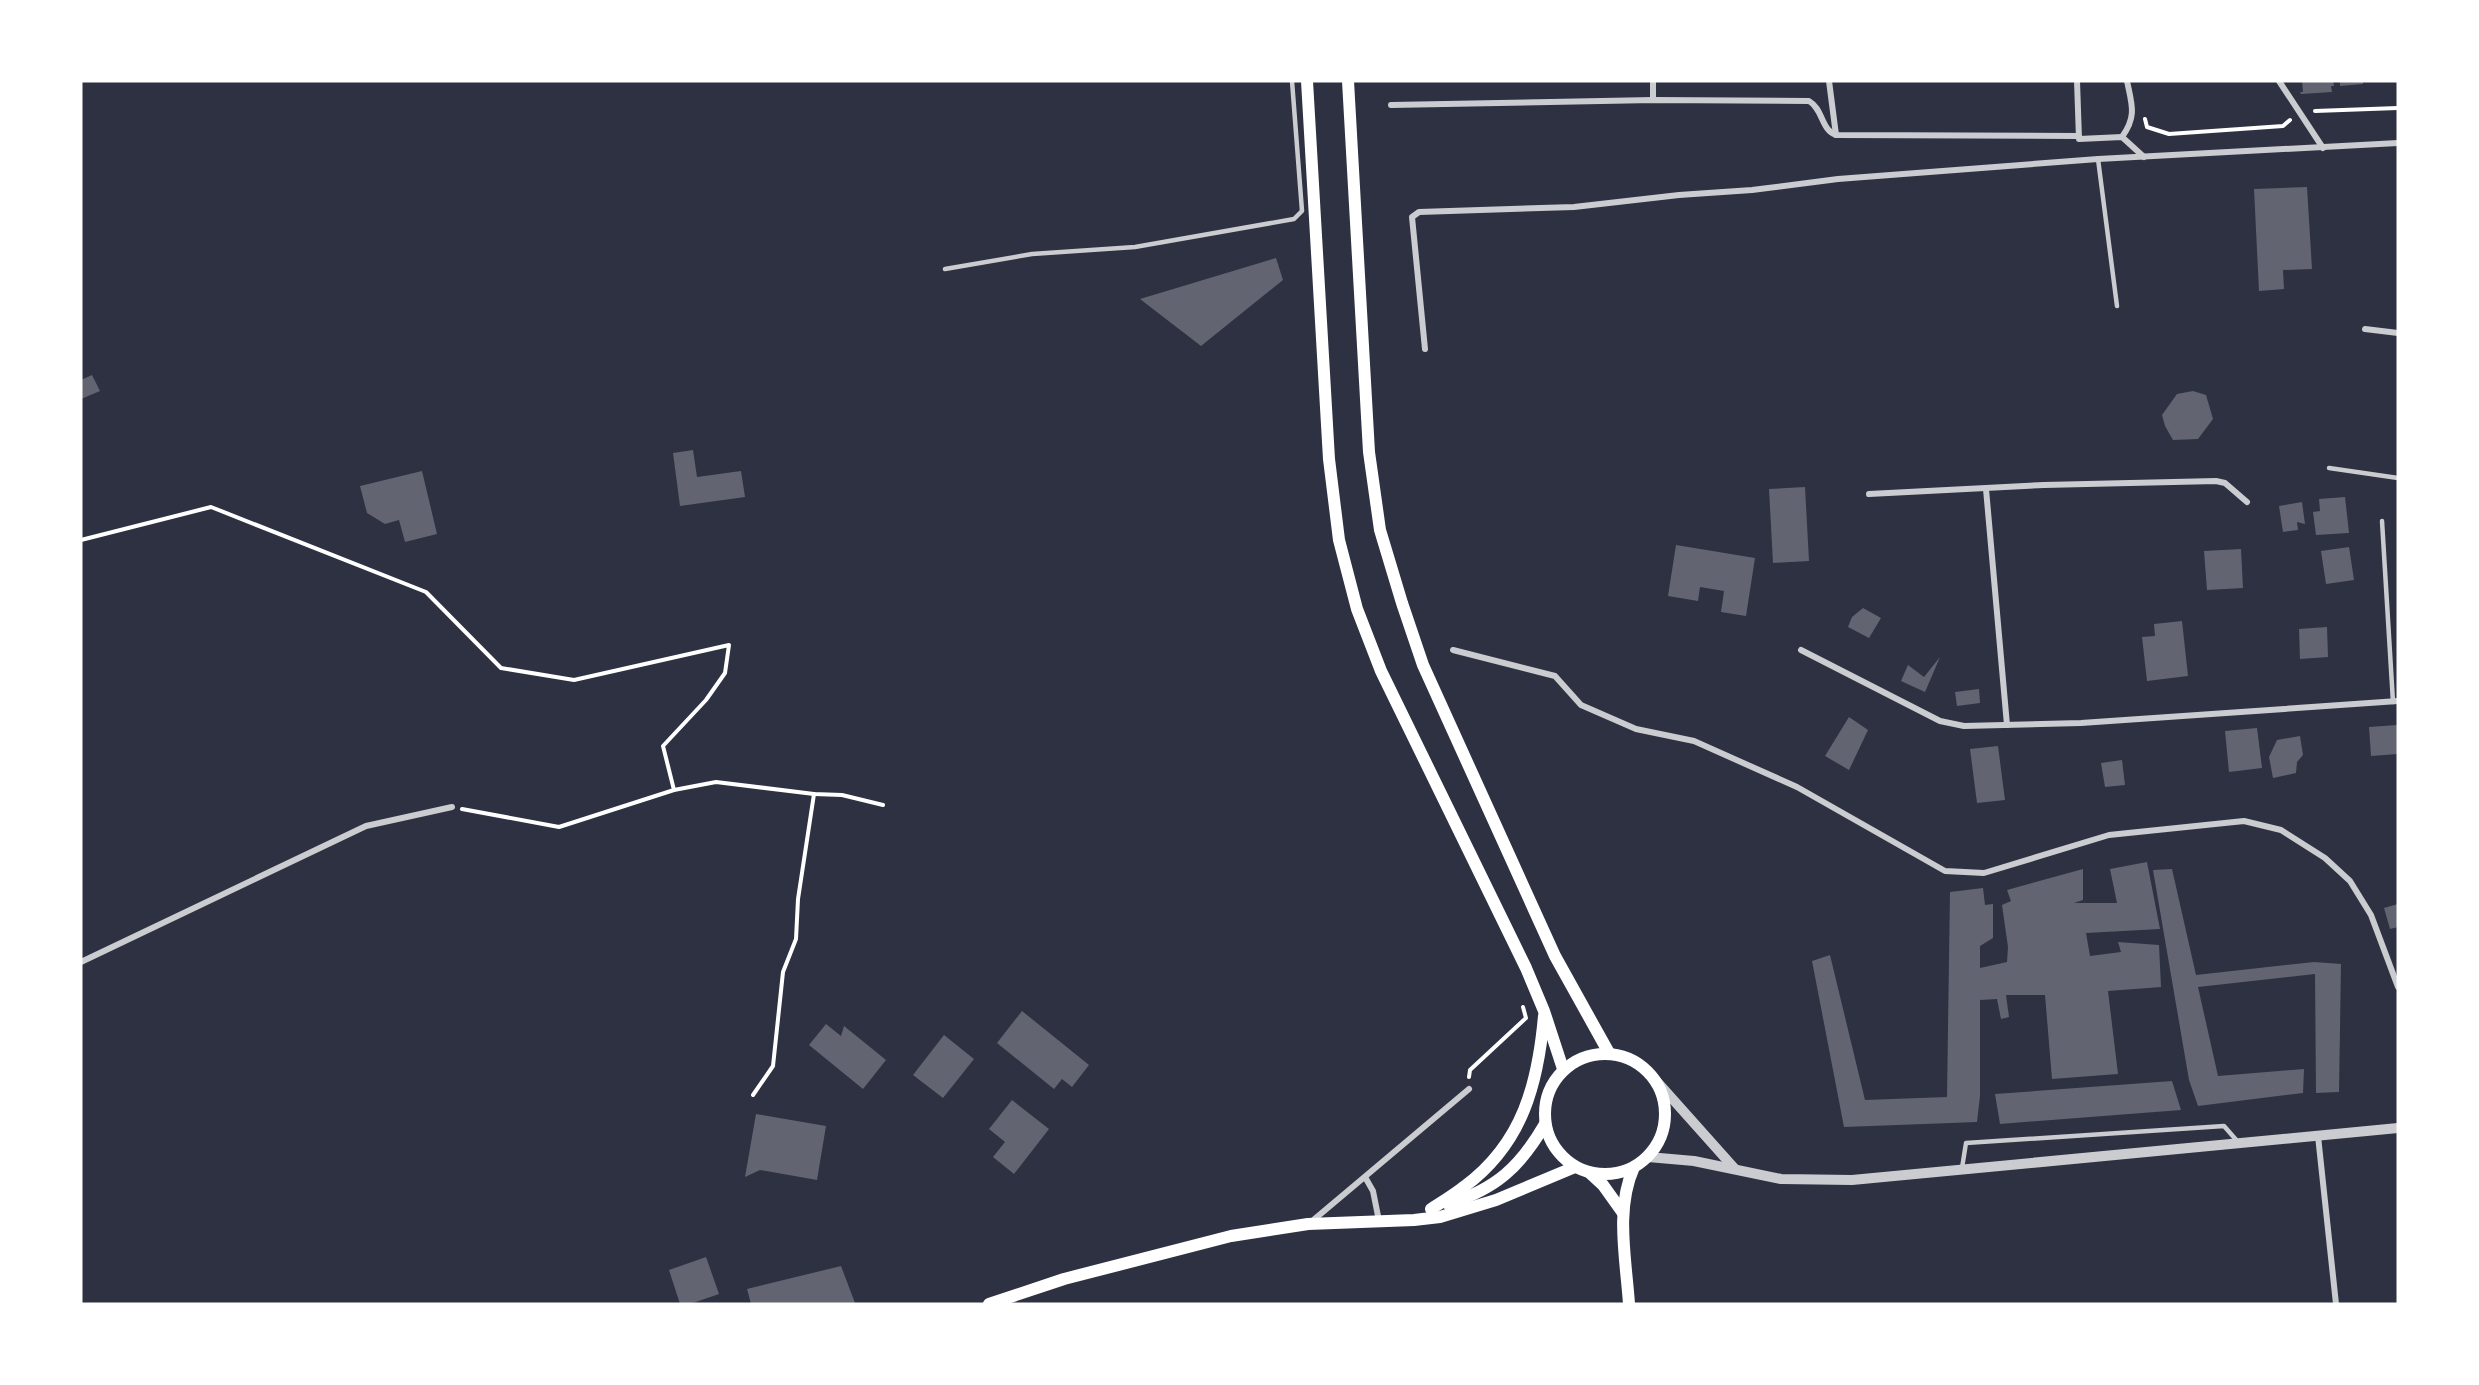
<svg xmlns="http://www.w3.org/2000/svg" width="2479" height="1385" font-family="'DM Sans',sans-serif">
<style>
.building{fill:#626471}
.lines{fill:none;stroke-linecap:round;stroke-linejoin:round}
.path{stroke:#fff;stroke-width:4}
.service{stroke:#caccd0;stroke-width:4.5}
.minor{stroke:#caccd0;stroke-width:6}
.tertiary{stroke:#caccd0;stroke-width:10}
.secondary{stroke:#fff;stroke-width:12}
</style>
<rect width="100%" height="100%" fill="#2d3142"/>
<g class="building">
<polygon points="2302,81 2333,81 2334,86 2331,86 2332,92 2301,94 2300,92 2303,92"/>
<polygon points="2340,81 2363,81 2363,84 2340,86"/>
<polygon points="2307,187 2312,269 2283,270 2284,289 2259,291 2254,189"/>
<polygon points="1276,258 1283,280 1201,346 1140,299"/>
<polygon points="92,375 100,391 81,399 81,380"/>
<polygon points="2193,391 2206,395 2213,419 2198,439 2173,440 2165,426 2162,415 2177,394"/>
<polygon points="693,450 697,477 741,471 745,497 680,506 673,453"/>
<polygon points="422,471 437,534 405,542 399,520 385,524 367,513 360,486"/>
<polygon points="1805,487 1809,561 1773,563 1769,489"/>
<polygon points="2345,497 2349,533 2316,535 2313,512 2320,511 2319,499"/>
<polygon points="2302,502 2305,524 2297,522 2298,530 2283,532 2279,506"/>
<polygon points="1676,545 1755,558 1746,616 1721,612 1724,591 1700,587 1698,601 1668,596"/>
<polygon points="2349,547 2354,580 2326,584 2321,551"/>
<polygon points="2241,549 2243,588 2207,590 2204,551"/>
<polygon points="1863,608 1881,618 1869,638 1848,627 1852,617"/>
<polygon points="2182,621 2188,676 2147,681 2142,637 2155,636 2154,624"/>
<polygon points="2327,627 2328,657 2300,659 2299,629"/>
<polygon points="1940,657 1925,692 1901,681 1908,665 1924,677"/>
<polygon points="1979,689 1980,703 1957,706 1955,692"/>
<polygon points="1849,717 1868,730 1849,770 1825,756"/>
<polygon points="2397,725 2398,754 2371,756 2369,727"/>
<polygon points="2257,728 2262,768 2229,772 2225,731"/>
<polygon points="2300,736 2303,755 2297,762 2296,773 2273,778 2269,757 2277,740"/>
<polygon points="1998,746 2005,800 1977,803 1970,749"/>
<polygon points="2122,760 2125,785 2105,787 2101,763"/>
<polygon points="2147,862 2160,929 2086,933 2090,956 2121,952 2118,942 2159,945 2161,987 2108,991 2118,1074 2052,1079 2045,995 2006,995 2009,1017 2001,1019 1997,999 1980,1000 1980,1096 1977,1122 1844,1127 1812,961 1830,955 1865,1100 1947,1097 1950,892 1983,888 1985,905 1993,904 1993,938 1980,946 1980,968 2007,962 2008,947 2002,905 2011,901 2007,890 2083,869 2083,900 2074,903 2117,903 2110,869"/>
<polygon points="2172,869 2196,975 2314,962 2341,964 2339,1092 2316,1093 2315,974 2198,987 2218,1076 2304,1069 2303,1093 2198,1106 2189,1080 2153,870"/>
<polygon points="2398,904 2398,927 2390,929 2384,908"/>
<polygon points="1022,1011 1089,1065 1072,1087 1062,1079 1054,1089 997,1043"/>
<polygon points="826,1024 841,1036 844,1026 886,1060 863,1089 809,1045"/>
<polygon points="944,1035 974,1059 943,1098 913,1075"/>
<polygon points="2172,1081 2181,1110 2000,1124 1995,1094"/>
<polygon points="1012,1100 1049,1129 1014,1174 993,1157 1005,1142 989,1129"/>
<polygon points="756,1114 826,1126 817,1180 760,1170 745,1177"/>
<polygon points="706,1257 719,1294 690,1304 680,1304 669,1270"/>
<polygon points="841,1266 855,1303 751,1304 747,1289"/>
</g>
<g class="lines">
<g class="path">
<polyline points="2315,111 2398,108"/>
<polyline points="2145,119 2147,127 2169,134 2283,126 2290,120"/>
<polyline points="81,540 211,507 426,592 501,668 574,680 729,645 725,673 706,700 663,746 674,790"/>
<polyline points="462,809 559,827 674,790 716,782 814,794 842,795 883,805"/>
<polyline points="1469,1077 1470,1070 1526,1018 1523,1007"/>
<polyline points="753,1095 773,1066 783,972 796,939 798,899 814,794"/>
</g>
<g class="service">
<polyline points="2098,159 2117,306"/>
<polyline points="945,269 1032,254 1135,247 1294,219 1302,211 1292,81"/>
<polyline points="2329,468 2398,478"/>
<polyline points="2382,521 2393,702"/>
<polyline points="1962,1168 1966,1143 2224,1126 2238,1142"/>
</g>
<g class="minor">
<polyline points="1653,81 1653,100"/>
<polyline points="1829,81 1836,135"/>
<polyline points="2077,81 2079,139 2122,137 2144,157"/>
<polyline points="2279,81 2323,148"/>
<path d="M1391,105L1653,100L1809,101C1823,109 1821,130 1836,135L2078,136"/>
<path d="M2122,137C2137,116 2132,105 2127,81"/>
<polyline points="2365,329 2398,333"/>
<polyline points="1425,349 1412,217 1419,212 1574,207 1679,195 1752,190 1838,179 2098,159 2398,143"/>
<polyline points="1986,489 2007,725"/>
<polyline points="1869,494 2044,485 2216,481 2225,483 2247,502"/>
<polyline points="1453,650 1555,676 1581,705 1636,729 1694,741 1797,787 1945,871 1984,873 2109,835 2244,821 2281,830 2325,858 2350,881 2371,915 2398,987"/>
<polyline points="1801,650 1940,721 1964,726 2081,723 2398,701"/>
<polyline points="81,962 366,826 452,807"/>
<polyline points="2318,1136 2336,1304"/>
<polyline points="1365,1177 1373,1191 1379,1221"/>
<polyline points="1311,1222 1469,1089"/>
</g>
<g class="tertiary">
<polyline points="1652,1076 1735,1169"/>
<polyline points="1648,1157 1694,1161 1781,1179 1852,1180 2398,1128"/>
</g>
<g class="secondary">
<polyline points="1307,81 1329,459 1339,540 1357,609 1381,671 1526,968 1544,1011 1563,1069"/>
<polyline points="1348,81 1369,452 1380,530 1402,603 1423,665 1555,956 1609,1053"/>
<circle cx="1605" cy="1114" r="60"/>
<polyline points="1590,1173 1603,1185 1623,1213"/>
<path d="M1448,1204C1496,1189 1520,1167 1545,1124"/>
<path d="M1431,1209C1442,1202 1454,1195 1465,1186C1523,1143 1538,1083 1544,1016"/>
<polyline points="989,1304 1064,1279 1231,1236 1308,1224 1414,1220 1440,1217 1496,1200 1575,1167"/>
<path d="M1629,1304C1626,1259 1615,1209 1634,1167"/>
</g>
</g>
<rect width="2479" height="1385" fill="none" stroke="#ffffff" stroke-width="165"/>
</svg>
